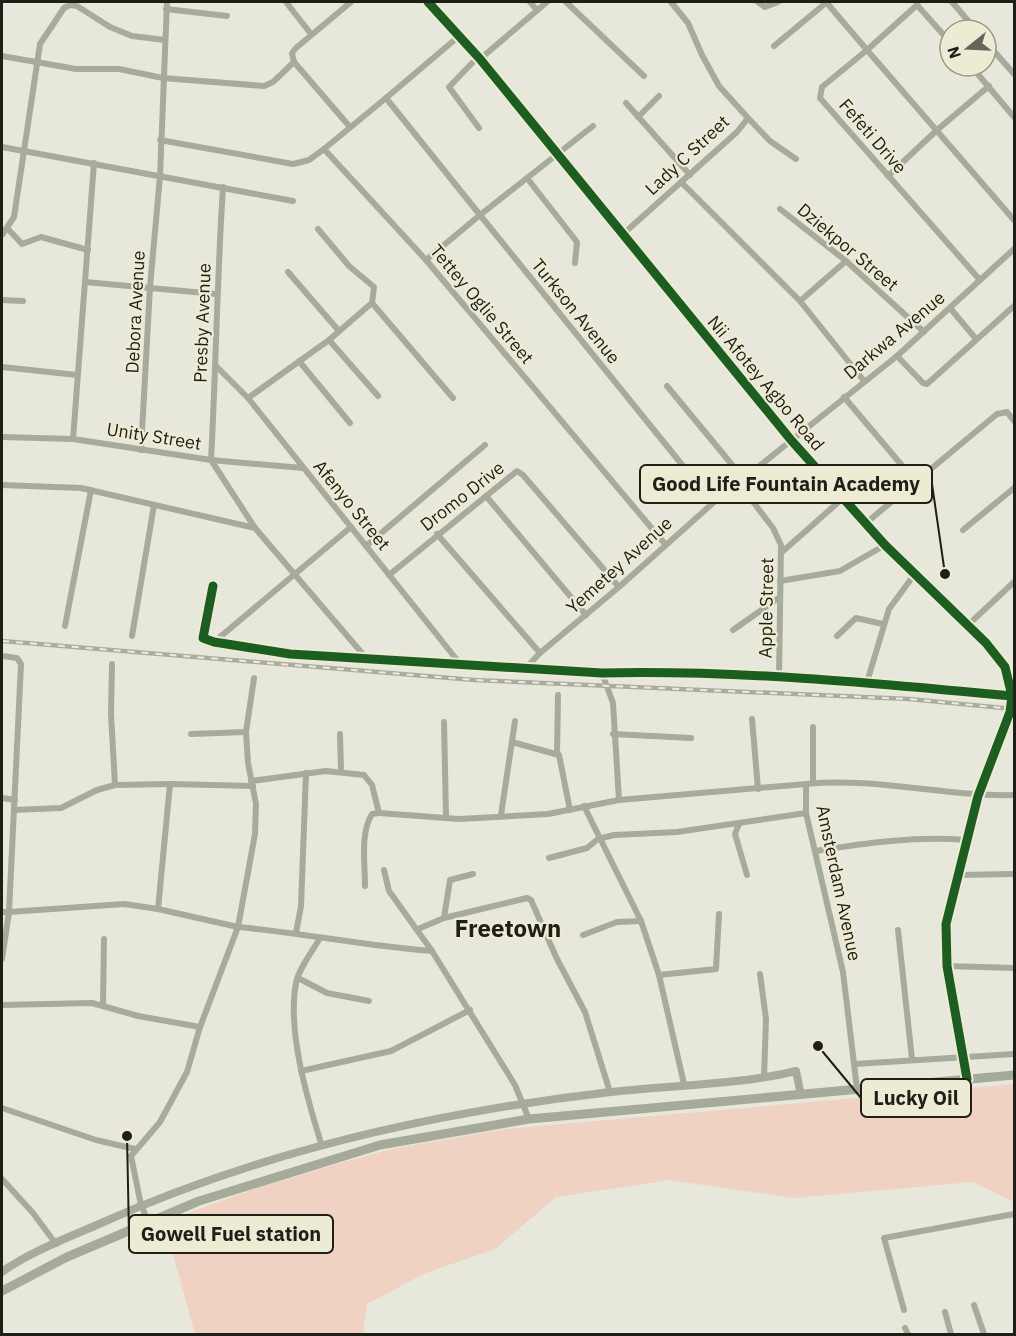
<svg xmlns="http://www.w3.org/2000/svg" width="1016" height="1336" font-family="'IBM Plex Sans',sans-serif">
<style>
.green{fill:#efd2c1}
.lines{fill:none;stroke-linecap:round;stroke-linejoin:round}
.minor{stroke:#a7ab9c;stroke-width:6}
.tertiary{stroke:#a7ab9c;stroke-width:8}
.trunk{stroke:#a6aa9a;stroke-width:9}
.rail-casing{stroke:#abaca0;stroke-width:4.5}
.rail{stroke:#eeebd5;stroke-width:2;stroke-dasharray:7;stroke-linecap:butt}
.cycleway-casing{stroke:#eeebd5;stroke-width:13}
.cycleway{stroke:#1b5e20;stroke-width:9}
.labels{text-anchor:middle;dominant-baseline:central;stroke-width:4.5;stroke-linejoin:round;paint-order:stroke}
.street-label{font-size:18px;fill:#201f17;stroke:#eeebd5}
.district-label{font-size:24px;font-weight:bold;fill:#201f17;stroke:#eeebd5}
.leader{fill:none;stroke:#201f17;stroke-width:2}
.callout-dot{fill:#201f17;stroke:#eeebd5;stroke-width:2}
.callout{fill:#eeebd5;stroke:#201f17;stroke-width:2}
.callout-label{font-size:20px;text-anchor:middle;font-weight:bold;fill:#201f17}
</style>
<rect width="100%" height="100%" fill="#e8e7db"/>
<polygon class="green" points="1014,1084 1014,1202 973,1182 794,1198 670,1180 556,1197 495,1249 423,1274 367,1304 363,1334 195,1334 164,1222 257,1188 344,1162 392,1149 506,1129"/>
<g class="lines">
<g class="minor">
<polyline points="286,2 311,34"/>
<polyline points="428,2 480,59 791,440 885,545 986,643 1005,667 1012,696 1010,712 978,796 946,924 947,966 967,1079"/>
<polyline points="530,2 537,10"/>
<polyline points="566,2 644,76"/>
<polyline points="758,2 765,7 778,2"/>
<polyline points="826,2 867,50 917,5 950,42"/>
<polyline points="952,2 976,30"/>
<polyline points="166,9 227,16"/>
<polyline points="986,42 1014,74"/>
<polyline points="774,46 827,2"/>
<polyline points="2,56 76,69 119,69 163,78 264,86 273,82 294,62"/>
<polyline points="478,57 449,87 479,128"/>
<polyline points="480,59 547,2"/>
<polyline points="971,66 1014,117"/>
<polyline points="386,98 324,149 426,260 665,544"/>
<polyline points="626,103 690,175"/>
<polyline points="638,117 659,96"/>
<polyline points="748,118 770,141 796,159"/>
<polyline points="593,126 480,215 713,503"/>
<polyline points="350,127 294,62 292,53 296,48 351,2"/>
<polyline points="160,140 293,164 309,160 324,149"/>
<polyline points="2,147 293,201"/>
<polyline points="888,176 937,130 989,86"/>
<polyline points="527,178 577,242 575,263"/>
<polyline points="681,182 800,301 864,381"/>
<polyline points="780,209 846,261 924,332"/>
<polyline points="8,229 22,244 41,237 88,250"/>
<polyline points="2,235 14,217 40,44 64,8 70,5 77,6 110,27 132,36 165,40"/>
<polyline points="622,235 737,132 748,118 719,86 702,55 688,23 671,2"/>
<polyline points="426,260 480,215 386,98 458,37"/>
<polyline points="288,272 339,331"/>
<polyline points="980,280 820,98 822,87 867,50 1014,220"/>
<polyline points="85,282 216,294"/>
<polyline points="2,300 23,301"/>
<polyline points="800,301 846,261"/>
<polyline points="372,303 453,398"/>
<polyline points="950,308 976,339"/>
<polyline points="329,340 378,396"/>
<polyline points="897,356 923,383 927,384 1014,306"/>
<polyline points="299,361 350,423"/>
<polyline points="216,366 248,398 461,665"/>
<polyline points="2,367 77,375"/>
<polyline points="667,386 743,478"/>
<polyline points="844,397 916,482"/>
<polyline points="248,398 329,340 366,308 372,303 374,287 349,266 318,229"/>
<polyline points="2,437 73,439 211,460 303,468"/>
<polyline points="73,439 94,163"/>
<polyline points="141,450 150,287 160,176 167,2"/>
<path d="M211,460C216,369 217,278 223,187"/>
<polyline points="211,460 255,528 367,659"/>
<polyline points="738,482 773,528 781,545 779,676"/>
<polyline points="2,485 81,488 255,528"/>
<polyline points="486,496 586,615"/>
<polyline points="866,523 997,414 1007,412 1014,421"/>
<polyline points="963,530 1014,488"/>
<polyline points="437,534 540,653"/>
<polyline points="366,546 485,445"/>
<polyline points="782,552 842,499"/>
<polyline points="389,575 517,471 523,475 619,587"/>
<polyline points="780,581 840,571 885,545"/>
<path d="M213,586L203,638L214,642L290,654L602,673C739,670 875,683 1012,696"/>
<polyline points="968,625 1014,582"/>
<polyline points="65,626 91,490"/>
<polyline points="733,630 780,597"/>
<polyline points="132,636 154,505"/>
<polyline points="837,636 856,618 883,624"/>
<polyline points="214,642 351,527"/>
<polyline points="2,656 17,658 21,664 9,912 124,904 158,909 238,927 200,1027 187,1072 160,1122 131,1156 141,1205 148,1221"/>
<polyline points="112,664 111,714 115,785"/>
<polyline points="525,669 540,653 619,587 713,503 897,356 1014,249"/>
<polyline points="602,673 613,703 619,800"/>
<path d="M254,678L246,732L248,763L256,804L255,834L238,927C303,933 367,946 432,951L389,891L384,870"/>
<polyline points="867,682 889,609 914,575"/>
<polyline points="752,719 758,789"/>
<polyline points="444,722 446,816"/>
<polyline points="191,734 246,732"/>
<polyline points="340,734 341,771"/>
<polyline points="613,734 691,738"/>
<polyline points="512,742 559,755 570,810"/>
<polyline points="557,753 558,695"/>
<polyline points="251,781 326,771 364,775 372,785 379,813 459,819 548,814 619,800 806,784"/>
<polyline points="813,783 813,727"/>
<polyline points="2,798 15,800"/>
<polyline points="584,806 641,921 659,975 684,1084"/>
<polyline points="14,810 61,808 97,790 115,785 170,784"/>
<polyline points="501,815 515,721"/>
<polyline points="739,824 735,834 747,875"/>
<path d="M816,851C865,843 916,836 966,840"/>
<polyline points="549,858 587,848 598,839 614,835 677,832 806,813"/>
<polyline points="957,875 1014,874"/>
<path d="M365,886C365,864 360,833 372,814L379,813"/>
<polyline points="158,909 170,784 253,786"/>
<polyline points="2,912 9,912 2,959"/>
<polyline points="444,918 450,880 473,874"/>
<polyline points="418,929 444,918 527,898 531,900 557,959 585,1012 610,1092"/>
<polyline points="898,930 912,1059"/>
<polyline points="296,933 301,906 306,773"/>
<polyline points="583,935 617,922 641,921"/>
<path d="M320,938C312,952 299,968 296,983C287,1030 307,1098 321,1143"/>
<polyline points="432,951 515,1085 529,1119"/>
<polyline points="947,966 1014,968"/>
<polyline points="760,974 766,1019 764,1077"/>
<polyline points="659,975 716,969 719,914"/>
<polyline points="298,978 327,993 369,1001"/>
<polyline points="2,1005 92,1003 138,1016 200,1027"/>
<polyline points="103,1005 104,939"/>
<polyline points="855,1064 1014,1054"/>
<polyline points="301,1071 391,1051 470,1010"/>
<path d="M857,1089L843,972L806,813V784C876,777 945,797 1014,795"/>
<polyline points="2,1108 96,1140 135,1149"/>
<polyline points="2,1179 33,1213 56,1244"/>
<polyline points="974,1305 984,1334"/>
<polyline points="904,1310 884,1238 1014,1214"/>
<polyline points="945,1312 951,1334"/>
<polyline points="905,1328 908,1334"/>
</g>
<path class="tertiary" d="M2,1272C30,1252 67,1238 99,1224C261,1151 435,1112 611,1092C670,1085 739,1085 796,1071L801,1095"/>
<polyline class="trunk" points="2,1291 67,1257 199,1201 380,1145 529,1119 1014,1075"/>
<defs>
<polyline id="rail" points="2,641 474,680 909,699 1014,709"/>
</defs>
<use href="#rail" class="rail-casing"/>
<use href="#rail" class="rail"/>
<defs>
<g id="cycleway">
<polyline points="428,2 480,59 791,440 885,545 986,643 1005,667 1012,696 1010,712 978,796 946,924 947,966 967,1079"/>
<path d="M213,586L203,638L214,642L290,654L602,673C739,670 875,683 1012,696"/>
</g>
</defs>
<use href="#cycleway" class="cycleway-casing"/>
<use href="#cycleway" class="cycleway"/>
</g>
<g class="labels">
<g class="street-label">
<text transform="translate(873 136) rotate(49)">Fefeti Drive</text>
<text transform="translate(687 155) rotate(-43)">Lady C Street</text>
<text transform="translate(848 247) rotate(40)">Dziekpor Street</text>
<text transform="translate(482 304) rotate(50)">Tettey Oglie Street</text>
<text transform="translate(576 311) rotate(51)">Turkson Avenue</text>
<text transform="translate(135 312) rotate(-87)">Debora Avenue</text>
<text transform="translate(202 323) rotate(-88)">Presby Avenue</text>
<text transform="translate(894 335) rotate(-40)">Darkwa Avenue</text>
<text transform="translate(766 383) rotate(50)">Nii Afotey Agbo Road</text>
<text transform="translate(154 436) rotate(9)">Unity Street</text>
<text transform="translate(462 496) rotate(-38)">Dromo Drive</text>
<text transform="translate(352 505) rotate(51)">Afenyo Street</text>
<text transform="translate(619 565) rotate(-42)">Yemetey Avenue</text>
<text transform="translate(766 608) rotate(-89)">Apple Street</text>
<text transform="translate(839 883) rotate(78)">Amsterdam Avenue</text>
</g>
<g class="district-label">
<text x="508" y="928">Freetown</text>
</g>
</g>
<path class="leader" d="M945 574L932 484M818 1046L861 1098M127 1136L129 1234"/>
<g class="callout-dot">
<circle cx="945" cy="574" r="6"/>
<circle cx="818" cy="1046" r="6"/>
<circle cx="127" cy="1136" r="6"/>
</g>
<g class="callout">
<rect x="640" y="465" width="292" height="38" rx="6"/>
<rect x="861" y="1079" width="110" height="38" rx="6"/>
<rect x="129" y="1215" width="204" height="38" rx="6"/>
</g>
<g class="callout-label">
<text x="786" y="491">Good Life Fountain Academy</text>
<text x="916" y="1105">Lucky Oil</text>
<text x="231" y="1241">Gowell Fuel station</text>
</g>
<rect width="1016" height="1336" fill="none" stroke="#201f17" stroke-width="6"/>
<g transform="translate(968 48) rotate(252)"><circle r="28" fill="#eeebd5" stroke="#9c9989" stroke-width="1.5"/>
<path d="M0-4.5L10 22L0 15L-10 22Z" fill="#66655c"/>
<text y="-9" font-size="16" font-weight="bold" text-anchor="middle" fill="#201f17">N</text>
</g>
</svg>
